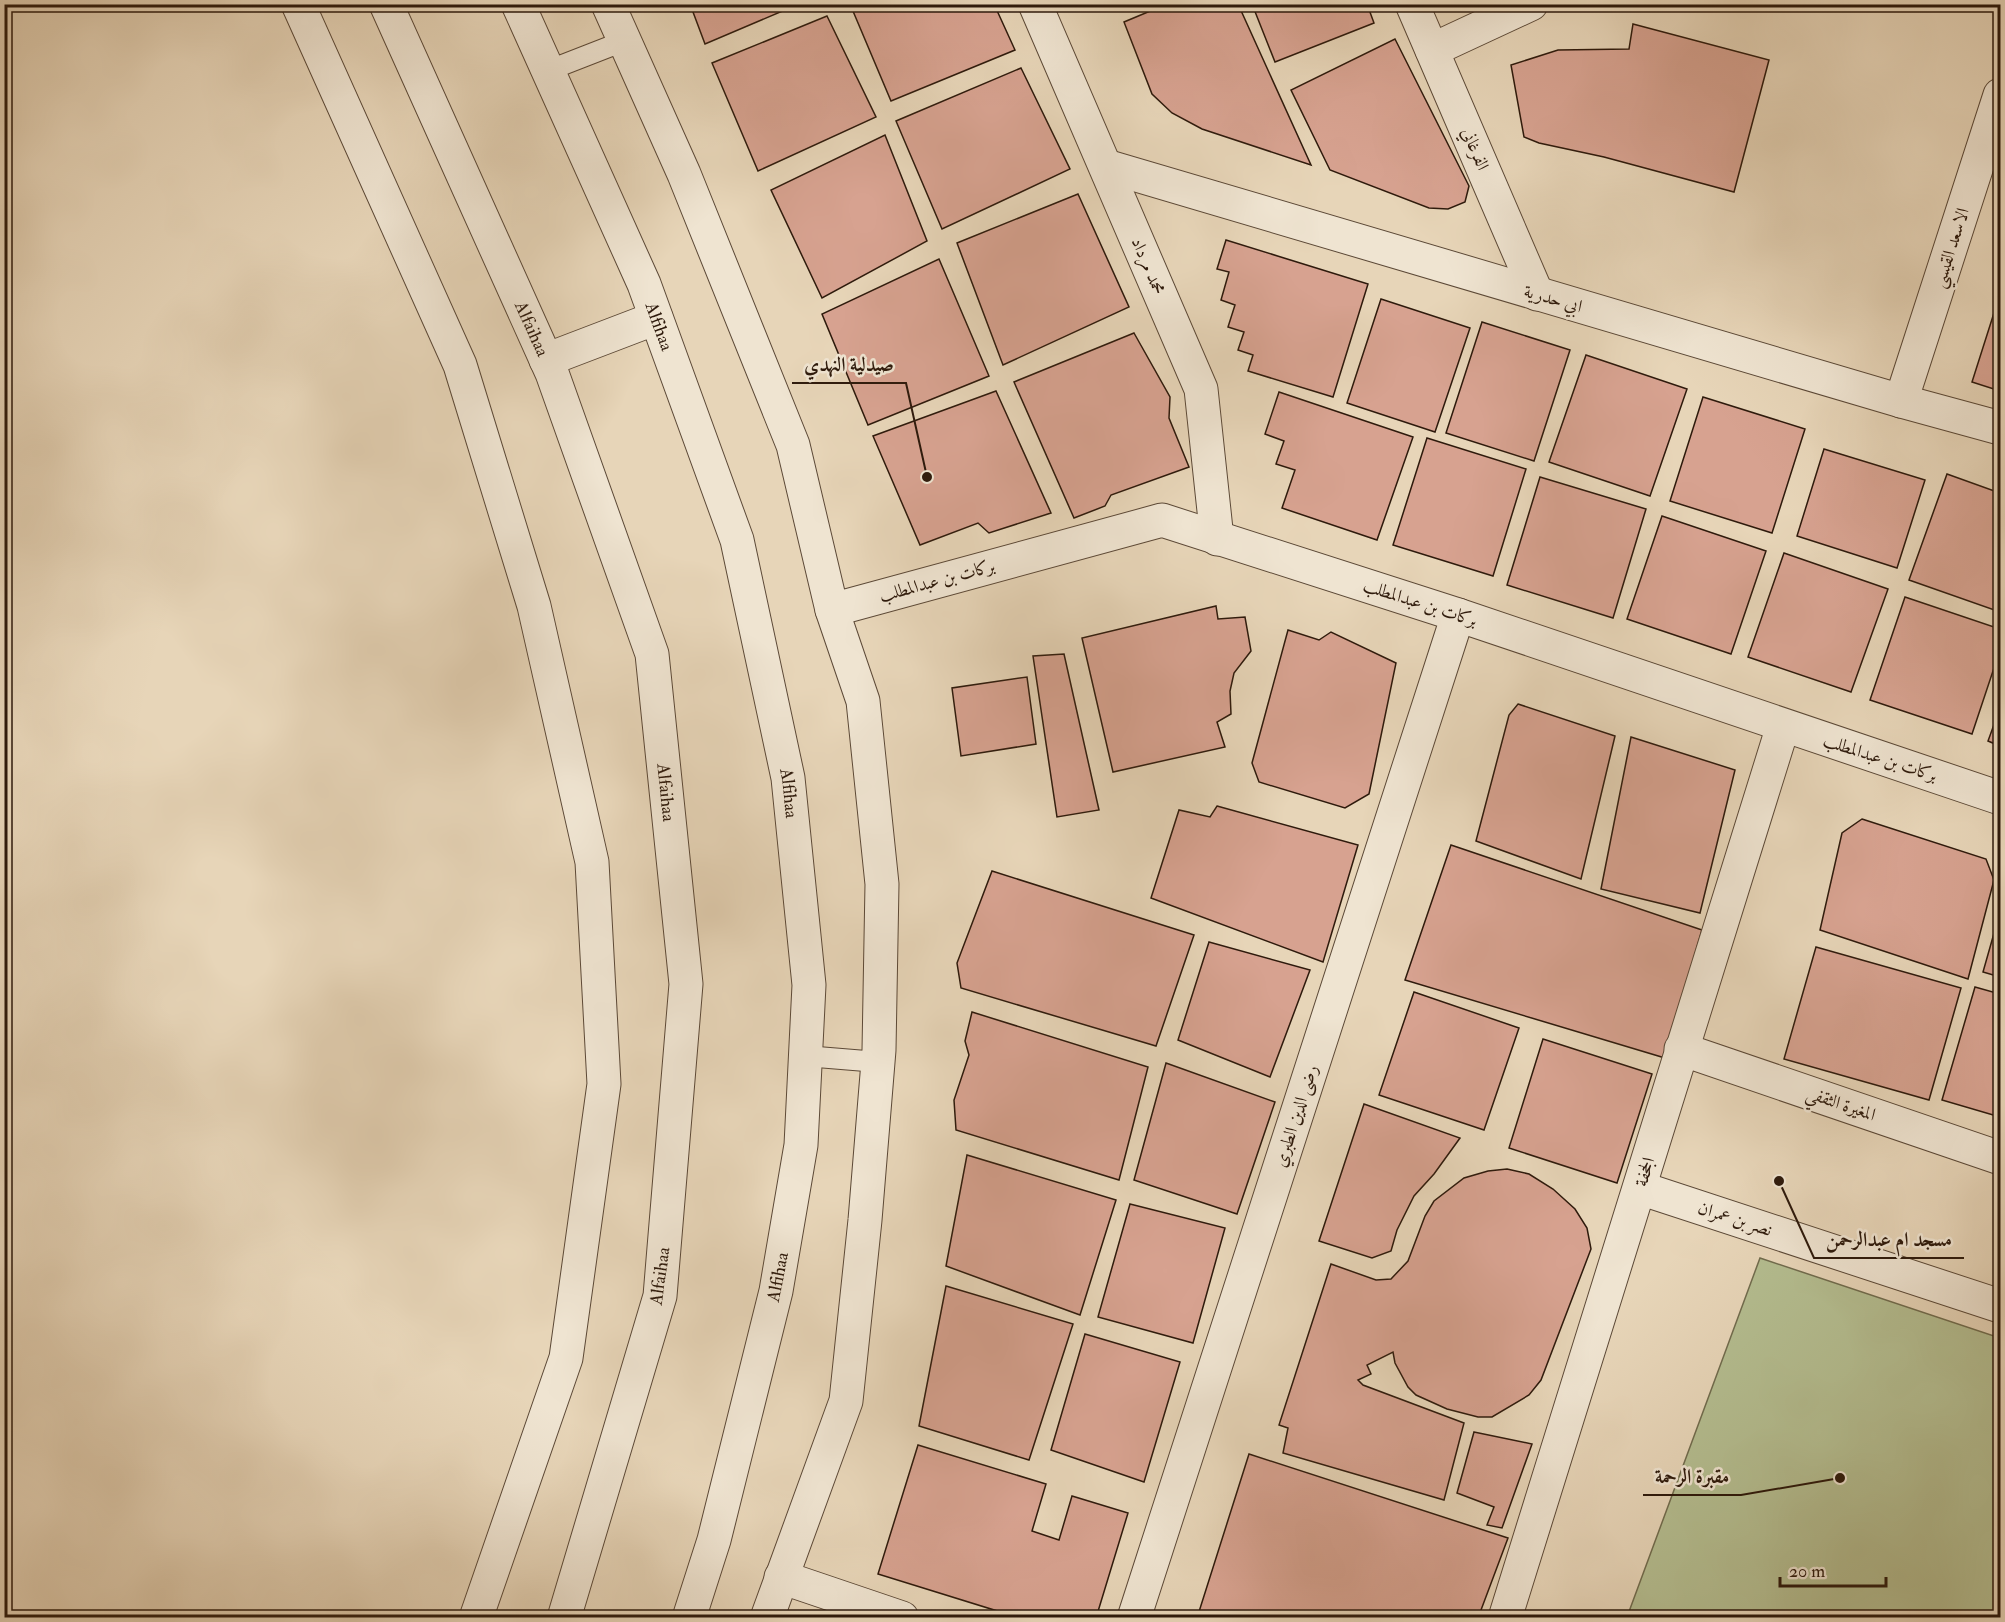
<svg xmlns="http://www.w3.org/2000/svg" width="2005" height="1622" font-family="'IM FELL Double Pica',Amiri,serif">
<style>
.green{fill:#b4bd90;stroke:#716c4e;stroke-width:1.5}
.building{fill:#d7a290;stroke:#2e1a0c;stroke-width:1.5}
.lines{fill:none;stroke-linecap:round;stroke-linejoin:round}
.service-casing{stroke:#5c4937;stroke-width:22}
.minor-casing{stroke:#5c4937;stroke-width:35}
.tertiary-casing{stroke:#5c4937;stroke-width:35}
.service{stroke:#efe4d1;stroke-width:20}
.minor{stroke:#efe4d1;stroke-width:33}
.tertiary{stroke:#efe4d1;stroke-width:33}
.labels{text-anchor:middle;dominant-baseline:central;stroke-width:5;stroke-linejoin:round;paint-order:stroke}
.street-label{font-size:18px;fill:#2e1a0c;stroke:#efe4d1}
.leader{fill:none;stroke:#2e1a0c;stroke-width:2}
.callout-dot{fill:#2e1a0c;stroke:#efe4d1;stroke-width:2}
.callout-label{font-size:20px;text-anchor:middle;font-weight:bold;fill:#2e1a0c;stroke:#efe4d1;stroke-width:5;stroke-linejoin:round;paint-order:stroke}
</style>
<rect width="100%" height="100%" fill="#e7d5b8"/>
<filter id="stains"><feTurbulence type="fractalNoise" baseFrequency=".00333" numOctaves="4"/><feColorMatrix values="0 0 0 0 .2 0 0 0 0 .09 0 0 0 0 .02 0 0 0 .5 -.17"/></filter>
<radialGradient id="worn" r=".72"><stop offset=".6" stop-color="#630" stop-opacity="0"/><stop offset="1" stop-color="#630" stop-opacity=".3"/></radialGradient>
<polygon class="green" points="1760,1258 2000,1338 2000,1617 1627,1617"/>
<g class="building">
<polygon points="690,4 799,4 705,44"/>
<polygon points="850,4 994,4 1015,50 891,101"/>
<polygon points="1167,4 1238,4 1311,165 1202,129 1172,113 1152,94 1124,22"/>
<polygon points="1252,4 1367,4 1374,23 1275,62"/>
<polygon points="827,16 876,117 758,171 712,63"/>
<polygon points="1633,24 1769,60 1734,192 1604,157 1539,143 1524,137 1511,65 1558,50 1629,49"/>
<polygon points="1395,39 1469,186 1465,202 1448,209 1429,208 1330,170 1291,90"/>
<polygon points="1021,68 1070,169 942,229 896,121"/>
<polygon points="885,135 927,241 822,298 771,190"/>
<polygon points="1078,194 1129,307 1003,365 957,243"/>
<polygon points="1226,240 1368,284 1333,397 1248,371 1253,355 1238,350 1244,332 1228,327 1235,305 1221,300 1229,272 1217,269"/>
<polygon points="939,259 989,376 868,425 822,314"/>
<polygon points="2000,294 2000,391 1972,382"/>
<polygon points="1381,299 1470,328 1435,432 1347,403"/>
<polygon points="1482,322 1570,350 1534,461 1446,433"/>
<polygon points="1134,333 1170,397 1169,418 1189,467 1111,495 1105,506 1074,518 1014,382"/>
<polygon points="1586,355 1687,389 1650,496 1549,462"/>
<polygon points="996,391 1051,513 989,533 978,523 920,545 873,436"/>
<polygon points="1279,392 1413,437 1377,540 1282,508 1295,470 1276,464 1284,441 1265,434"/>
<polygon points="1703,397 1805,429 1772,533 1670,501"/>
<polygon points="1427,438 1526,469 1493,576 1393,545"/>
<polygon points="1824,449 1925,480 1897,568 1797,536"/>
<polygon points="1947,474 2000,493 2000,612 1909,580"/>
<polygon points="1540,477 1646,509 1613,618 1507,585"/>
<polygon points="1662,516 1766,551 1731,654 1627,619"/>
<polygon points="1784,553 1888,589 1851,692 1748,657"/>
<polygon points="1905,597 2000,629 2000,650 1972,734 1870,700"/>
<polygon points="1216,606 1218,619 1245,617 1251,651 1234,673 1230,691 1231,714 1217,722 1225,747 1113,772 1082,638"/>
<polygon points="1288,630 1319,640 1331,632 1396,663 1369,794 1345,808 1259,782 1252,763"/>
<polygon points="1064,654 1099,810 1057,817 1033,656"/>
<polygon points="1027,677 1036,744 961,756 952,688"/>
<polygon points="1518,704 1615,736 1581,879 1476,841 1509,715"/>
<polygon points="2000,708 2000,746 1988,741"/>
<polygon points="1631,737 1735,770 1700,913 1601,889"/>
<polygon points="1217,806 1358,845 1323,962 1151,898 1179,810 1210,817"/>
<polygon points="1862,819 1986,859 1994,880 1968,979 1820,930 1842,833"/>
<polygon points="1451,845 1702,930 1665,1058 1405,980"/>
<polygon points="992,871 1194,935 1156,1046 961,988 957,963"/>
<polygon points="2000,912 2000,977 1983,972"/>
<polygon points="1209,942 1310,970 1270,1077 1178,1040"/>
<polygon points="1816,947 1961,988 1929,1100 1784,1059"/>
<polygon points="1975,987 2000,994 2000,1117 1942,1100"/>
<polygon points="1414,992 1519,1028 1484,1130 1379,1095"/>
<polygon points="972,1012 1148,1067 1119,1180 956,1130 954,1100 969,1055 965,1041"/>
<polygon points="1543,1039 1652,1074 1617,1183 1509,1148"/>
<polygon points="1166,1063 1275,1102 1237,1214 1134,1180"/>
<polygon points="1364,1104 1460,1138 1434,1174 1414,1196 1397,1230 1391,1251 1372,1258 1319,1241"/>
<polygon points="967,1155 1116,1200 1080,1315 946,1266"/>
<polygon points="1507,1169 1529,1174 1553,1189 1575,1209 1587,1228 1591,1249 1541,1380 1529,1395 1492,1417 1478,1417 1447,1409 1416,1395 1408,1387 1395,1363 1393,1352 1367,1365 1371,1374 1358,1380 1363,1385 1464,1423 1444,1500 1283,1453 1288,1428 1279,1425 1331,1264 1376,1280 1391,1279 1408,1261 1425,1216 1434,1201 1464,1178 1488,1171"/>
<polygon points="1130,1204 1225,1228 1193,1343 1098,1317"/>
<polygon points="946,1286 1073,1324 1029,1460 919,1426"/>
<polygon points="1085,1334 1180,1362 1144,1482 1051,1450"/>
<polygon points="1474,1432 1532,1444 1502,1528 1487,1525 1494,1507 1457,1493"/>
<polygon points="918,1445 1046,1484 1032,1531 1059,1540 1072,1496 1128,1513 1096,1618 1020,1618 878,1574"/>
<polygon points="1249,1454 1508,1538 1478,1618 1197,1618"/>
</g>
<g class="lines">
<defs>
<g id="service">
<polyline points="547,71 624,41"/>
<polyline points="805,1056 878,1062"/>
</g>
<g id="minor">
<polyline points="298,4 460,365 534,606 592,862 604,1084 566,1358 476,1618"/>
<polyline points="608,4 684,174 793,445 832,610 863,701 882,884 879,1050 865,1220 846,1401 767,1618"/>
<polyline points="1035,4 1201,389 1217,539"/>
<polyline points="1412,4 1537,294"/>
<polyline points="1432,50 1531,4"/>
<polyline points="1106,166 1901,401 2000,428"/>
<polyline points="1901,401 2000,95"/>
<polyline points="832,610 1162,520 1458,615 2000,798"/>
<polyline points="1681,1049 2000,1158"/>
<polyline points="1640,1188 2000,1306"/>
<polyline points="781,1577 902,1618"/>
<polyline points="1134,1618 1458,615"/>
<polyline points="1505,1618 1783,726"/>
</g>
<g id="tertiary">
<path id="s1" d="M386,4L552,373L652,654L686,984L660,1296L564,1618"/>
<path id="s2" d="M518,4L644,284L737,540L788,778L809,985L801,1145L776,1291L714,1540L689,1618"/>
<polyline points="546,360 656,318"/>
</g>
</defs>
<use href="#service" class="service-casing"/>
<use href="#minor" class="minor-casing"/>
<use href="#tertiary" class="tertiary-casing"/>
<use href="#service" class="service"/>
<use href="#minor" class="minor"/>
<use href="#tertiary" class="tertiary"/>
</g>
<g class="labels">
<g class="street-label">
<text transform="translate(1475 149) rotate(67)">الفرغاني</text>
<text transform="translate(1951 248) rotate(-72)">الاسعد القيسي</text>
<text transform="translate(1148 266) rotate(67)">محمد مرداد</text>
<text transform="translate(1553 299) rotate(16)">ابي حدرية</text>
<text stroke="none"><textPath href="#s2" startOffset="352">Alfihaa</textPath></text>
<text stroke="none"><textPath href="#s1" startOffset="356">Alfaihaa</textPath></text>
<text transform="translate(937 581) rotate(-15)">بركات بن عبدالمطلب</text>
<text transform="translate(1420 603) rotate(18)">بركات بن عبدالمطلب</text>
<text transform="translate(1880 758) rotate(18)">بركات بن عبدالمطلب</text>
<text stroke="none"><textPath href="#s1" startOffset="842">Alfaihaa</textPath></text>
<text stroke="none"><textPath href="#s2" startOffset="838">Alfihaa</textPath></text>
<text transform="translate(1841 1104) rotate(19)">المغيرة الثقفي</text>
<text transform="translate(1296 1116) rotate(-72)">رضى الدين الطبري</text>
<text transform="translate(1645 1172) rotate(-73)">الجحفة</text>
<text transform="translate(1735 1219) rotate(18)">نصر بن عمران</text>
<text transform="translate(660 1276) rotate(-82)">Alfaihaa</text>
<text transform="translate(778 1277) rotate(-79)">Alfihaa</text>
</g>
</g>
<path class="leader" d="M927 477L906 383H792M1779 1181L1814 1258H1964M1840 1478L1741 1495H1643"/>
<g class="callout-dot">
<circle cx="927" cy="477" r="6"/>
<circle cx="1779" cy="1181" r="6"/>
<circle cx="1840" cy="1478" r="6"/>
</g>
<g class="callout-label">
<text x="849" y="371">صيدلية النهدي</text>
<text x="1889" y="1246">مسجد ام عبدالرحمن</text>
<text x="1692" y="1483">مقبرة الرحمة</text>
</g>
<rect width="2005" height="1622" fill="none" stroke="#e7d5b8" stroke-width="24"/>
<rect x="6" y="6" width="1993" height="1610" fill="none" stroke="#2e1a0c" stroke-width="3"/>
<rect x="12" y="12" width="1981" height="1598" fill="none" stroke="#2e1a0c" stroke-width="1.5"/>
<path d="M1780 1577v9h106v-9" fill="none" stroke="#2e1a0c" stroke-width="3"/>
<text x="1789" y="1577" font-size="18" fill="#2e1a0c" stroke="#efe4d1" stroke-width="4.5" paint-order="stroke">20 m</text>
<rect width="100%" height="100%" filter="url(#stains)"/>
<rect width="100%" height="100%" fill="url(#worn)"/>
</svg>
